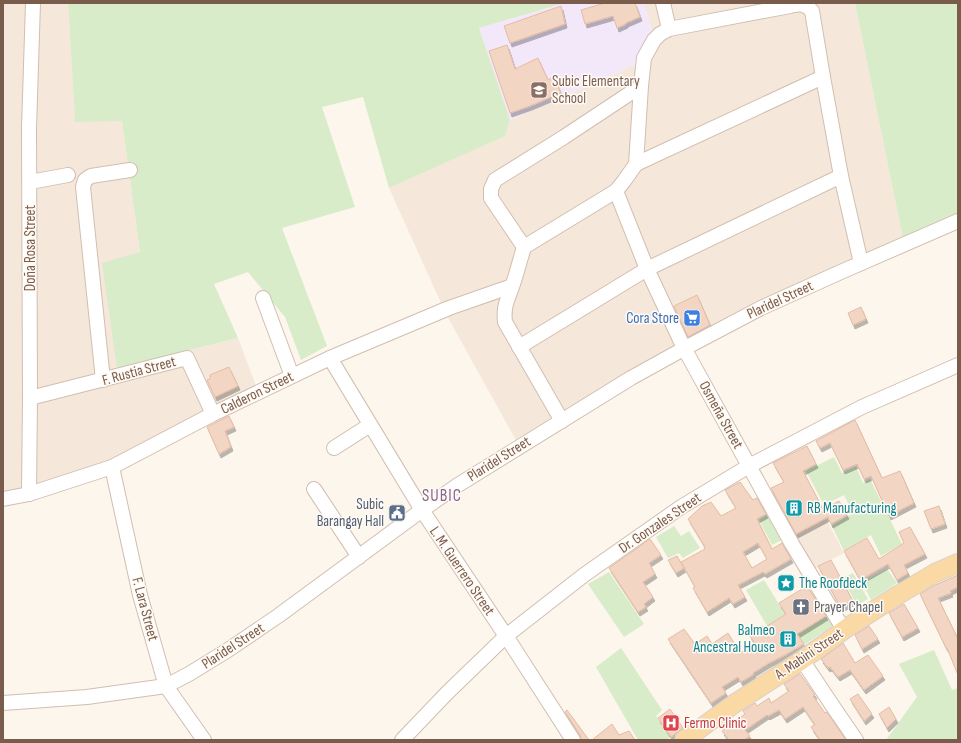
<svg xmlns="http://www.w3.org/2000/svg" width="961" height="743" font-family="'Sofia Sans Condensed',sans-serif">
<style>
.residential{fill:#f5e8da}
.education{fill:#f3e8fa}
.green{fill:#d8ecc9}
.building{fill:#f3d5c3;stroke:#e6bba3;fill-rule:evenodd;filter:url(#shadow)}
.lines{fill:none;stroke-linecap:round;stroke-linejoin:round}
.minor-casing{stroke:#d1beb0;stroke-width:16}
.major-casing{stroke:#dad1cd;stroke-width:20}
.minor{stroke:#fff;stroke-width:14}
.major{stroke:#fbd9a5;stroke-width:18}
.labels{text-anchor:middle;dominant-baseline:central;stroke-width:3;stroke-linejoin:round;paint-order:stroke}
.education-label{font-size:15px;fill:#785e54;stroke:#fffaf3;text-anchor:start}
.street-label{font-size:15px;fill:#7a5c4d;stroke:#fffaf3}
.shop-label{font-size:15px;fill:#366cbe;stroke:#fffaf3;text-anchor:end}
.service-label{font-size:15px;fill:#4e5e75;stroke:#fffaf3;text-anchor:end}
.culture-label{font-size:15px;fill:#0d838f;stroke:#fffaf3;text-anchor:start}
.worship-label{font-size:15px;fill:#5b616d;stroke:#fffaf3;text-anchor:start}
.health-label{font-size:15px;fill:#be3a42;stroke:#fffaf3;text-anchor:start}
.quarter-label{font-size:17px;letter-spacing:1px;fill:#846695;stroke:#fffaf3}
</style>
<defs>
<filter id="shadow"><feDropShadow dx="2" dy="4" stdDeviation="0" flood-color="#0004"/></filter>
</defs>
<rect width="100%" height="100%" fill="#fdf6ec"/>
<g class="residential">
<polygon points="3,3 68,3 75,121 122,121 140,252 117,368 238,338 256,386 96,466 3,496"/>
<polygon points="644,3 855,3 903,239 517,442 446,314 389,188 504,136 510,120 646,60 652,30"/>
<polygon points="826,519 844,553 818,566 816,569 795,535"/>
</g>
<polygon class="education" points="569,3 644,3 652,30 646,60 510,120 479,28 561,4"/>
<g class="green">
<polygon points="68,3 569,3 561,4 479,28 510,120 505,136 389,188 363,97 322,107 355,207 282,228 327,346 301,360 285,317 248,272 214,284 238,338 117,368 102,263 140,252 122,121 75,122"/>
<polygon points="855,3 958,3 958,216 903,239"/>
<polygon points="834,457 842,473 856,467 863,483 870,479 902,544 881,556 871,535 844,551 832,526 853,513 844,495 824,505 806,471"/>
<polygon points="767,515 782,540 772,545 759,520"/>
<polygon points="674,526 681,536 689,531 700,548 683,558 679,553 668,558 656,537"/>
<polygon points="887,569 897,583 871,600 862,582"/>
<polygon points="609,572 644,624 624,637 588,584"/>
<polygon points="853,573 868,599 857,605 842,578"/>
<polygon points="764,580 785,614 767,626 746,590"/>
<polygon points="826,616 832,626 804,645 797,634"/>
<polygon points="621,648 662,710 656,716 671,737 666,740 638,740 596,667"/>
<polygon points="934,650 952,690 958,688 958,740 886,740 917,697 899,664"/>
</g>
<g class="building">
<polygon points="605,3 635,3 640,17 626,23 626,24 617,28 613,16 585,24 581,10"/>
<polygon points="561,6 565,24 510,43 504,26"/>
<polygon points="507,45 515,69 538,58 548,80 554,77 561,93 530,106 510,113 489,51"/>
<polygon points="697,295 710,325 688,337 674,306"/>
<polygon points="861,307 866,319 853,325 848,313"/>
<polygon points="229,367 238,386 215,397 207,380 210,379 210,375"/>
<polygon points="229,416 234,427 225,431 231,447 219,454 207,427"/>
<polygon points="855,420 882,478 900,471 914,503 889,516 871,476 864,479 857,464 843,470 830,443 820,448 816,441"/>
<polygon points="807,446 816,464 803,471 823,509 839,501 847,515 831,524 828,517 796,534 771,488 784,482 773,463"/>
<path d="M740,482L753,500L757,498L766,514L757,519L772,549L782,543L791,559L765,574L763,572L738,585L745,597L733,604L729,598L707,612L693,588L695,587L681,562L705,549L704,547H705L688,519L702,506L711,502L721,516L736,508L725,490ZM758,543L767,559L752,568L743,552Z"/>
<polygon points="939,506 945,524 931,529 924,511"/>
<polygon points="910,527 925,554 904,565 908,573 897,580 888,564 860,580 844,551 867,538 879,559 904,543 899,532"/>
<polygon points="650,539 661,555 649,563 655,574 643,582 653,597 644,604 646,607 638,612 609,568"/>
<polygon points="677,556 684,568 676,573 668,560"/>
<polygon points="831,560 853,601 841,608 818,566"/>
<polygon points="958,575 958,587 950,591 951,593 938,598 958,639 958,675 947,648 946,648 920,594 933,586"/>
<polygon points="807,586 826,616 797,634 804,644 785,655 769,663 753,673 754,674 741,682 738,677 722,687 726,693 711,703 668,639 684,629 695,644 707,636 712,644 728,633 740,653 755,643 749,635 763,626 764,628 786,614 779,603"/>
<polygon points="904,604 918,628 902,637 889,613"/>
<polygon points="869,626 878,639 862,649 855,635"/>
<polygon points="843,643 855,663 868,655 883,676 864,690 850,670 838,677 830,667 828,668 821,659"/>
<polygon points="800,674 815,695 813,696 825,713 827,712 846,740 820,740 811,727 815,725 803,707 785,719 779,710 768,716 767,715 745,730 750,736 744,740 729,740 722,731 745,714 743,711 755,703 757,706 769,698 771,703 789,691 784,684"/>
<polygon points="858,694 872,714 864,721 850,699"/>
<polygon points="889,707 896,719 887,728 879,714"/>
<polygon points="670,709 683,728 671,737 658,718"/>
<polygon points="567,710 589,740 581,740 580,735 565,712"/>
<polygon points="612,724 619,735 629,731 635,740 592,740"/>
</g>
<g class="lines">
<defs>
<g id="minor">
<polyline points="663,3 669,29"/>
<polyline points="636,164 823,77"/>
<polyline points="30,182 68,175"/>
<polyline points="616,191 647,269 684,348 792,544 844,630"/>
<polyline points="524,247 491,198 491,189 495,180 564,137 641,86"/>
<polyline points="263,298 292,376"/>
<polyline points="519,347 647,269 841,176"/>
<polyline points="330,358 422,510 506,636 573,740"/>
<polyline points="103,380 83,187 85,180 91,176 130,170"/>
<polyline points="30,398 187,358 213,414"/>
<path d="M562,421L505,322C503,306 508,299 513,284C517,272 520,260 524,247L616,191L624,181L636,164L641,86L644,58L654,40L660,34L669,29L790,6C801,4 804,3 812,11L823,77L841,176L861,263"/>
<polyline points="334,448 370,425"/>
<polyline points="112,467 140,595 166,686 204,740"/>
<polyline points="314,489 359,557"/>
<polyline points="29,494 30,398 29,128 33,3"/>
<polyline points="3,499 29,494 112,467 213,414 330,358 449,308 512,286"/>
<polyline points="802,660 834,708 856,740"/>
<polyline points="3,703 87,697 166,686 189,674 228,650 278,616 422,510 458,485 631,378 687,347 761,308 843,271 958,221"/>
<polyline points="402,740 447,693 506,636 584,575 681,507 749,466 862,407 958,365"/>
</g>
<polyline id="major" points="684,740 734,704 802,660 848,627 898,595 935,573 958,563"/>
</defs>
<use href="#minor" class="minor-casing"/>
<use href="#major" class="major-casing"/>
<use href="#minor" class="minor"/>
<use href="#major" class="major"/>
</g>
<defs>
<symbol id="school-square" viewBox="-11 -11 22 22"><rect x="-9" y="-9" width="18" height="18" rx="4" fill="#8d6e63" stroke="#fffaf3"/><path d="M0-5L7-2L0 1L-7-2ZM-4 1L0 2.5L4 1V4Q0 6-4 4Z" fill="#fff"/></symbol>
<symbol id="supermarket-square" viewBox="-11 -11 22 22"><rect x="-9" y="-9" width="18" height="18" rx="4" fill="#3f7fe0" stroke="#fffaf3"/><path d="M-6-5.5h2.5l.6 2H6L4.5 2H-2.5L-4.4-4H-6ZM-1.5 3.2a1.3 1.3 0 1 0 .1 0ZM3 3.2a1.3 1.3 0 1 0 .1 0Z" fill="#fff"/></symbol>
<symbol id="building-square" viewBox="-11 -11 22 22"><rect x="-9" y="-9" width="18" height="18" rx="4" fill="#0f9aa8" stroke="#fffaf3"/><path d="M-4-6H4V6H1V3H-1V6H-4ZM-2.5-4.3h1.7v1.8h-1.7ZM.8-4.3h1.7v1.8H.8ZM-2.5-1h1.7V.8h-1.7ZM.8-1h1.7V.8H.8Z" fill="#fff"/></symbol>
<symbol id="civic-square" viewBox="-11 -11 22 22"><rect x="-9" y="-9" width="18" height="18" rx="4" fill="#5c6f8a" stroke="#fffaf3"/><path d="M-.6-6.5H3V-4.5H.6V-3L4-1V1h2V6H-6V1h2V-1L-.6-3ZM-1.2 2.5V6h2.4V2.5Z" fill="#fff"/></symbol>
<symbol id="sight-square" viewBox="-11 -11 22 22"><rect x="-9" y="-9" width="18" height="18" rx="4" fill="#0f9aa8" stroke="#fffaf3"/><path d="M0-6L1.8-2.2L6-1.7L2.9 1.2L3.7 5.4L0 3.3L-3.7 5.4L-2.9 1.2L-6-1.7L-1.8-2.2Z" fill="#fff"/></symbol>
<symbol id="church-square" viewBox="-11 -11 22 22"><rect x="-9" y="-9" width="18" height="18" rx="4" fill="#6b7280" stroke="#fffaf3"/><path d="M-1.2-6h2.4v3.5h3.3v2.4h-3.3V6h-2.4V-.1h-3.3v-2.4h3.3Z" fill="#fff"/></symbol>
<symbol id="hospital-square" viewBox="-11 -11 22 22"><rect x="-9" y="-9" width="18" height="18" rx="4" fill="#e0444e" stroke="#fffaf3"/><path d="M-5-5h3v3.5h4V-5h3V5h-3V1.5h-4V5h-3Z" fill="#fff"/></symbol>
</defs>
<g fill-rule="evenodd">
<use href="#school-square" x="529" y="80" width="20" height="20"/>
<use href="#supermarket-square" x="682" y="308" width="20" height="20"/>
<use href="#building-square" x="784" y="498" width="20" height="20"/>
<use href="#civic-square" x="387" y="503" width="20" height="20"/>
<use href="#sight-square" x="776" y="573" width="20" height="20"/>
<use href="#church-square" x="791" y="597" width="20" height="20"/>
<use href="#building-square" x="778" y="629" width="20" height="20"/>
<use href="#hospital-square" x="661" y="713" width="20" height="20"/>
</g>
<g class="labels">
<g class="education-label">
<text x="552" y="81">Subic Elementary<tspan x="552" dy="17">School</tspan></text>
</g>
<g class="street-label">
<text transform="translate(30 248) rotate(-90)">Doña Rosa Street</text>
<text transform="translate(780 300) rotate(-25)">Plaridel Street</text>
<text transform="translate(139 371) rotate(-15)">F. Rustia Street</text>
<text transform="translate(257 393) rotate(-26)">Calderon Street</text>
<text transform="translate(721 415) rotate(61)">Osmeña Street</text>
<text transform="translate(499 459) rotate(-32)">Plaridel Street</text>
<text transform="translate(660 523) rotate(-34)">Dr. Gonzales Street</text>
<text transform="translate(462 571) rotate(56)">L. M. Guerrero Street</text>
<text transform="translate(145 609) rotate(75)">F. Lara Street</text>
<text transform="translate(233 646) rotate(-33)">Plaridel Street</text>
<text transform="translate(809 654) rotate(-34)">A. Mabini Street</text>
</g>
<g class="shop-label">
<text x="679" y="318">Cora Store</text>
</g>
<g class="service-label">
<text x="384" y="504">Subic<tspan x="384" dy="17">Barangay Hall</tspan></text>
</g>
<g class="culture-label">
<text x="807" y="508">RB Manufacturing</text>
<text x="799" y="583">The Roofdeck</text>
<text x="775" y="630" text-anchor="end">Balmeo<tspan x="775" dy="17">Ancestral House</tspan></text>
</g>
<g class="worship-label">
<text x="814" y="607">Prayer Chapel</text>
</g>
<g class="health-label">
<text x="684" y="723">Fermo Clinic</text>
</g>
<g class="quarter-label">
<text x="442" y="496">SUBIC</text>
</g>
</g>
<rect width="961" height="743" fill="none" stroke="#7a5c4d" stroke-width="8"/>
</svg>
